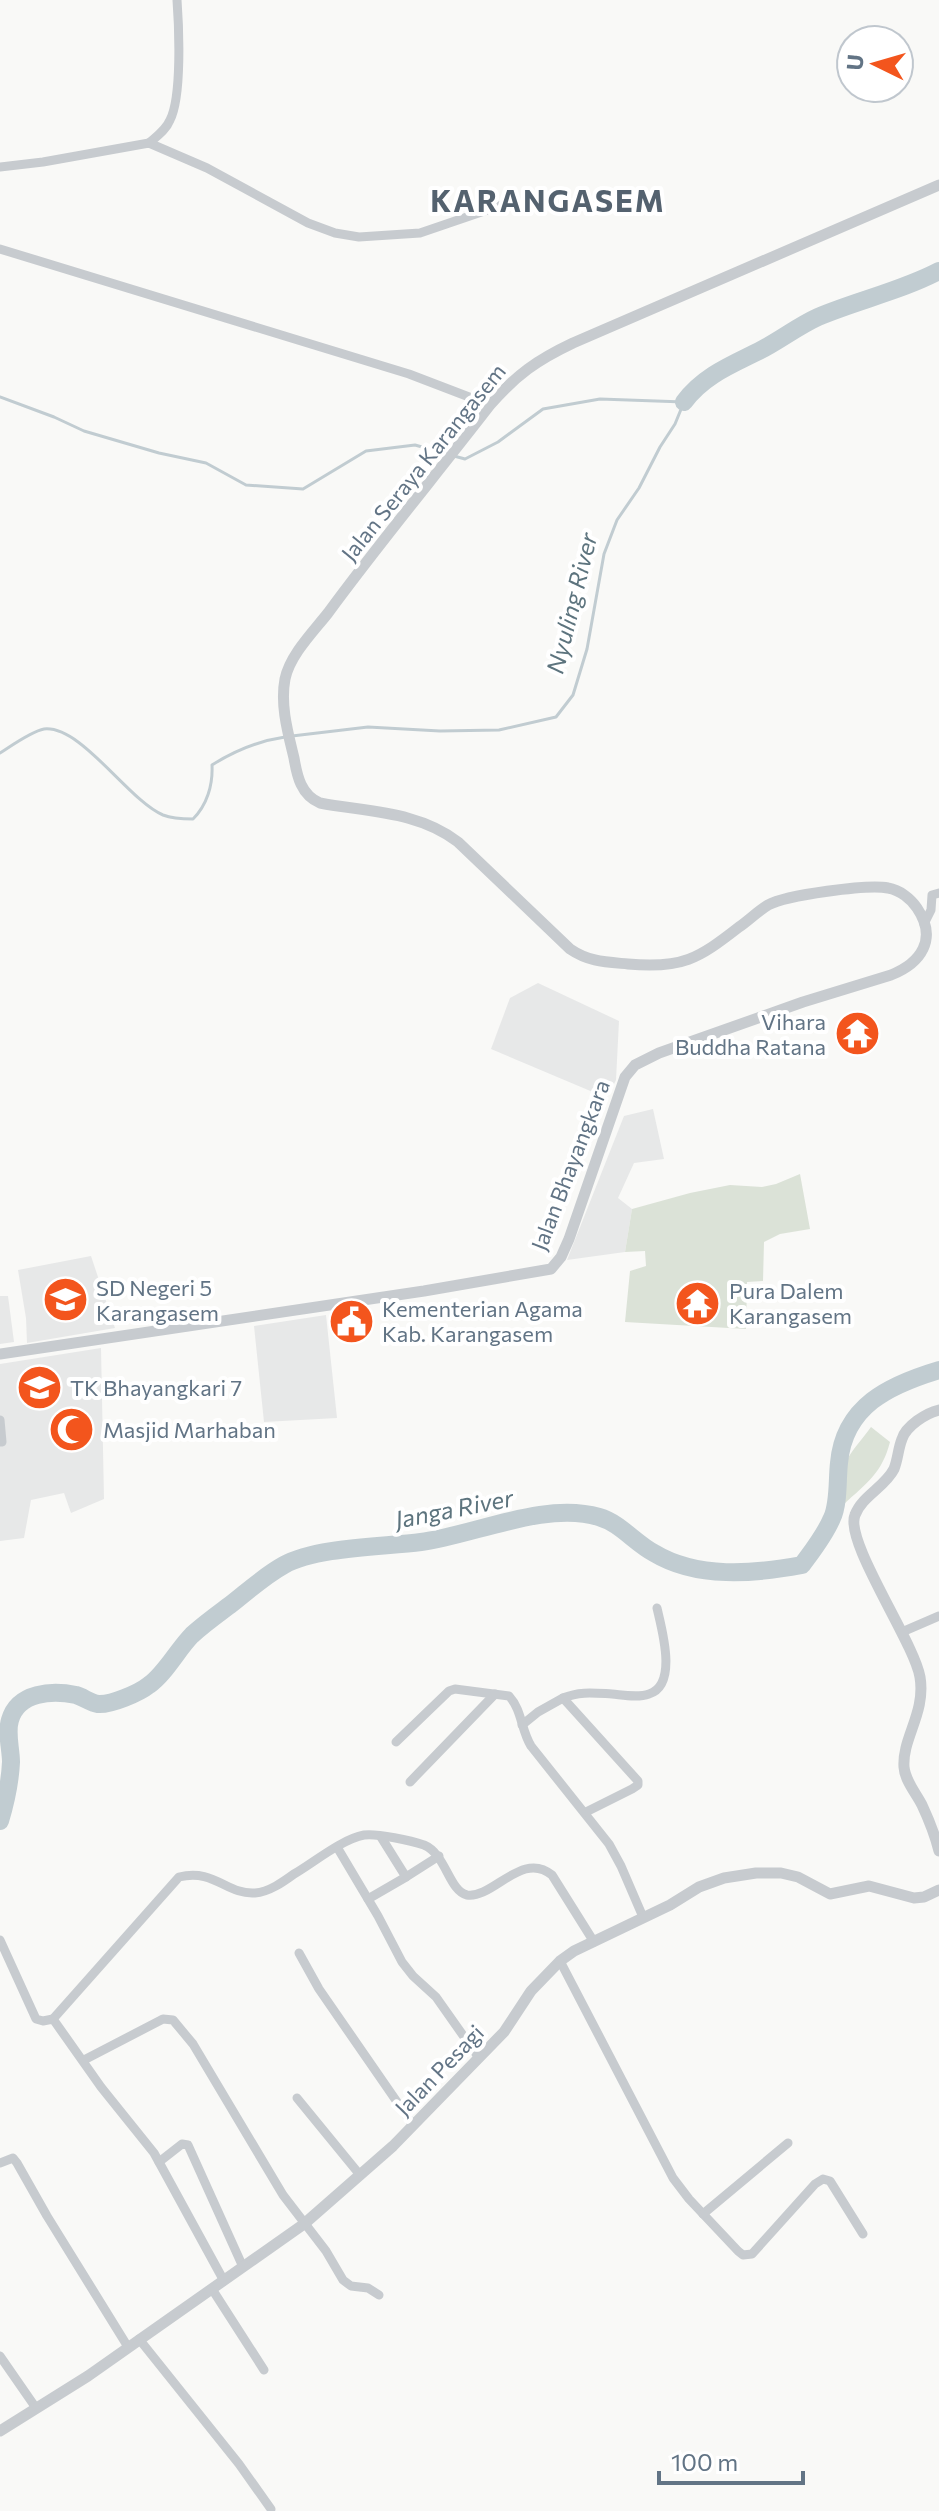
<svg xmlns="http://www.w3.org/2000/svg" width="939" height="2511" font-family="Commissioner,sans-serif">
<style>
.built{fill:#e7e8e8}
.green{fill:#dbe2d7}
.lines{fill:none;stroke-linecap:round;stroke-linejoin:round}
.stream{stroke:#c1ccd1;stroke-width:3}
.river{stroke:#c1ccd1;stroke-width:18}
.minor{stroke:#c7cbcf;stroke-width:9}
.tertiary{stroke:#c7cbcf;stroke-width:11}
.labels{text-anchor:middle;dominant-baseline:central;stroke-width:8;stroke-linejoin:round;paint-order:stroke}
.street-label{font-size:22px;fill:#627485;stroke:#fff}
.poi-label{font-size:22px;fill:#627485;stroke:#fff;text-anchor:start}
.water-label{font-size:24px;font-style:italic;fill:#5d747e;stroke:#fff}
.district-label{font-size:30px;font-weight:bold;letter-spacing:2px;fill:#54626f;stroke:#fff}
</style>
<rect width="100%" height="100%" fill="#f9f9f7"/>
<g class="built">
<polygon points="538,983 619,1021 616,1080 607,1098 491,1049 510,998"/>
<polygon points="653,1109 664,1159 634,1163 618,1198 632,1209 625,1252 567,1260 624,1116"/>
<polygon points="91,1256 115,1328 27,1343 26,1318 18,1270"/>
<polygon points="0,1296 8,1296 14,1342 0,1344"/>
<polygon points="326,1315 337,1418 264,1422 254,1326"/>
<polygon points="101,1348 104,1499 71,1513 64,1493 31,1500 24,1538 0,1541 0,1364"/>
</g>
<g class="green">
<polygon points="800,1174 810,1229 780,1234 764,1242 763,1281 747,1282 746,1329 625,1322 630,1271 646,1266 645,1251 625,1252 632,1209 690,1193 730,1185 762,1187 776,1184"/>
<path d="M871,1427L890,1442C882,1473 867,1483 844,1504C832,1469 851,1454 871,1427Z"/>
</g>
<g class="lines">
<g class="stream">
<polyline points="0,397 54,417 84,431 159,453 206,463 246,485 303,489 366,451 415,445 447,454"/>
<polyline points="292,736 368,727 440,731 499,730 556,717 573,695 587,649 604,554 617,520 639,488 660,447 675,424 684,402 600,399 543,409 498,442 465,459 454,456"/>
<path d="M0,753C11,746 32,731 44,729C81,725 128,800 163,815C173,819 183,819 193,819C207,805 213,785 212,765C234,751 258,741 285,737"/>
</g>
<g class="river">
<path d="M684,402C703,376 731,365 759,351C779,341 798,326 818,317C858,300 901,291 939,271"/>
<path d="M0,1821C6,1801 10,1783 11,1762C11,1749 6,1733 10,1720C18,1692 52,1690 76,1695C83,1697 91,1703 98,1704C111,1705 139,1693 149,1685C165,1674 178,1649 192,1635C204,1624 218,1614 230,1605C248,1591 264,1576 284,1565C317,1547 382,1547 421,1542C474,1535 545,1501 599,1517C620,1523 635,1543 654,1553C697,1579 754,1574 802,1565C813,1550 825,1535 832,1518C839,1503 837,1480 839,1463C844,1406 889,1385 939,1370"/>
</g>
<g class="minor">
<path d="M149,143C157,136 166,130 170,120C182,97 179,27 177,0"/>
<polyline points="0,167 43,162 149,143 207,168 308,223 335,233 359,237 420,233 514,201"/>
<polyline points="0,249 409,374 490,405"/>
<polyline points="924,924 931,910 932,895 939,893"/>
<polyline points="0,1420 2,1442 0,1442"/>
<polyline points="902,1632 939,1616"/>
<polyline points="522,1725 538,1712 563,1698"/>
<path d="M396,1742L449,1691L455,1689L509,1696C522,1710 521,1730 531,1746L609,1844L621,1866L643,1917"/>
<polyline points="410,1782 495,1694"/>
<path d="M586,1812L632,1789L638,1785V1781L563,1698C580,1691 594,1693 612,1694C623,1695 638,1698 649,1694C678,1685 662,1630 657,1608"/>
<polyline points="381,1837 406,1877 439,1856"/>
<polyline points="337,1847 378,1916 402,1962 413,1976 436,1997 479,2058"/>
<polyline points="368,1899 406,1877"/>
<polyline points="0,1940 36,2019 43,2021 53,2019 101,2087 154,2153 224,2281"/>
<polyline points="299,1953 319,1989 413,2125"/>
<polyline points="560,1961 673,2178 689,2199 738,2251 743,2255 752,2254 815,2184 823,2179 830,2181 863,2234"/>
<path d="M53,2019L179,1877C214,1868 227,1895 255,1893C269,1892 283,1882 294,1874C313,1863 342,1839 364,1835C377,1833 412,1841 424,1845C446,1854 449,1891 467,1895C493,1899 522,1850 552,1875L594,1942"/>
<polyline points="84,2060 163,2019 173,2020 193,2044 283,2195 326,2251 343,2280 351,2286 368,2288 379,2295"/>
<polyline points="297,2098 360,2175"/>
<polyline points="159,2162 182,2144 188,2145 243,2267"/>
<polyline points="0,2163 13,2158 17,2163 47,2216 128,2347"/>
<polyline points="703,2214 788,2143"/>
<polyline points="212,2289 264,2370"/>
<polyline points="139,2339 239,2464 271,2509"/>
<polyline points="0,2356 36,2408"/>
</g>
<g class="tertiary">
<path d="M0,1354L424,1291L551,1269L561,1257L569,1239L625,1077L635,1065L659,1053L803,1002L891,975C921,963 938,939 917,908C911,899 900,890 888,888C868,884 786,895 768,905C758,911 749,920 739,927C698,959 682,969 628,964C606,962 589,962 570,949L458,842C418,811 367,812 320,803C301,795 297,776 294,758C288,733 280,705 285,679C290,655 313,632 328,613C380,542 436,475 490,405C516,375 537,360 573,343L939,185"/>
<path d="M939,1410C926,1413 906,1426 902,1439C898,1449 898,1459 894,1469C885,1487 862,1496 855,1515C844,1541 914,1642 920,1677C926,1713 902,1738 904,1767C905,1781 916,1793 922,1805C929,1820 935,1835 939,1851"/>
<polyline points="0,2431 88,2376 304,2224 393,2146 504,2032 531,1991 560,1961 574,1951 670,1905 699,1887 724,1878 756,1873 781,1873 798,1877 830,1894 869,1886 914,1898 924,1897 939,1890"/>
</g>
</g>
<defs>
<symbol id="temple-disc" viewBox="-11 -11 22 22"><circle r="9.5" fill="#f3551d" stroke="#fff"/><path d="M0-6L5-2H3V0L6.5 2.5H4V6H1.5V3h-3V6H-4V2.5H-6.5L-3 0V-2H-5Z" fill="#fff"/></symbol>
<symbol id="school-disc" viewBox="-11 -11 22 22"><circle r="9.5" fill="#f3551d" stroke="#fff"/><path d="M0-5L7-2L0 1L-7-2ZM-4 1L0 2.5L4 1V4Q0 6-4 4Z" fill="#fff"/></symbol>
<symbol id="civic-disc" viewBox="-11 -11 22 22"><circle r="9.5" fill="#f3551d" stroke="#fff"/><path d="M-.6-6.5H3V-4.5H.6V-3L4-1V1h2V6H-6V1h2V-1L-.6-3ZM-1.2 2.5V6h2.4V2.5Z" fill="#fff"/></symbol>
<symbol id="mosque-disc" viewBox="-11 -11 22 22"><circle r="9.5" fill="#f3551d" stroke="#fff"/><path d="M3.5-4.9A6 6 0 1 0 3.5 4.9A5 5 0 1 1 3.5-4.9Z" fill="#fff"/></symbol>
</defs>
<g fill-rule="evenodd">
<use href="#temple-disc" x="832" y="1008" width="51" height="51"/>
<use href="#school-disc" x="40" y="1274" width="51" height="51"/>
<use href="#temple-disc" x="672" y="1278" width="51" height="51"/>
<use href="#civic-disc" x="326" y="1296" width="51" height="51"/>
<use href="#school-disc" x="14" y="1362" width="51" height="51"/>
<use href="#mosque-disc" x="46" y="1404" width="51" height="51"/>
</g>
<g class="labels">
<g class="street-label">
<text transform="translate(423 462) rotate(-51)">Jalan Seraya Karangasem</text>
<text transform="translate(570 1165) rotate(-69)">Jalan Bhayangkara</text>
<text transform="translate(439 2070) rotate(-46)">Jalan Pesagi</text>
</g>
<g class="poi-label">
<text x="826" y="1021" text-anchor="end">Vihara<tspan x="826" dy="25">Buddha Ratana</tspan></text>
<text x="96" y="1287">SD Negeri 5<tspan x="96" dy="25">Karangasem</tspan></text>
<text x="729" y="1290">Pura Dalem<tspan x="729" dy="25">Karangasem</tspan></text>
<text x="382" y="1308">Kementerian Agama<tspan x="382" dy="25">Kab. Karangasem</tspan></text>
<text x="70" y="1387">TK Bhayangkari 7</text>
<text x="103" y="1429">Masjid Marhaban</text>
</g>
<g class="water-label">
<text transform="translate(571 603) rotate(-76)">Nyuling River</text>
<text transform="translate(454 1508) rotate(-11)">Janga River</text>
</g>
<g class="district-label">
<text x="548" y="199">KARANGASEM</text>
</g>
</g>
<g transform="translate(875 64) rotate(275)"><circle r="38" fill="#ffffff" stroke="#c0c7ce" stroke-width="2"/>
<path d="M0-6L14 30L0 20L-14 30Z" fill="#f3551d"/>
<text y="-12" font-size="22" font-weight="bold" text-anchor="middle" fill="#627485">U</text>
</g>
<path d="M659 2471v12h144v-12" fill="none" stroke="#627485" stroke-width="4"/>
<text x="671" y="2471" font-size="24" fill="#627485" stroke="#ffffff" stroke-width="6" paint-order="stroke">100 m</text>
</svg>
